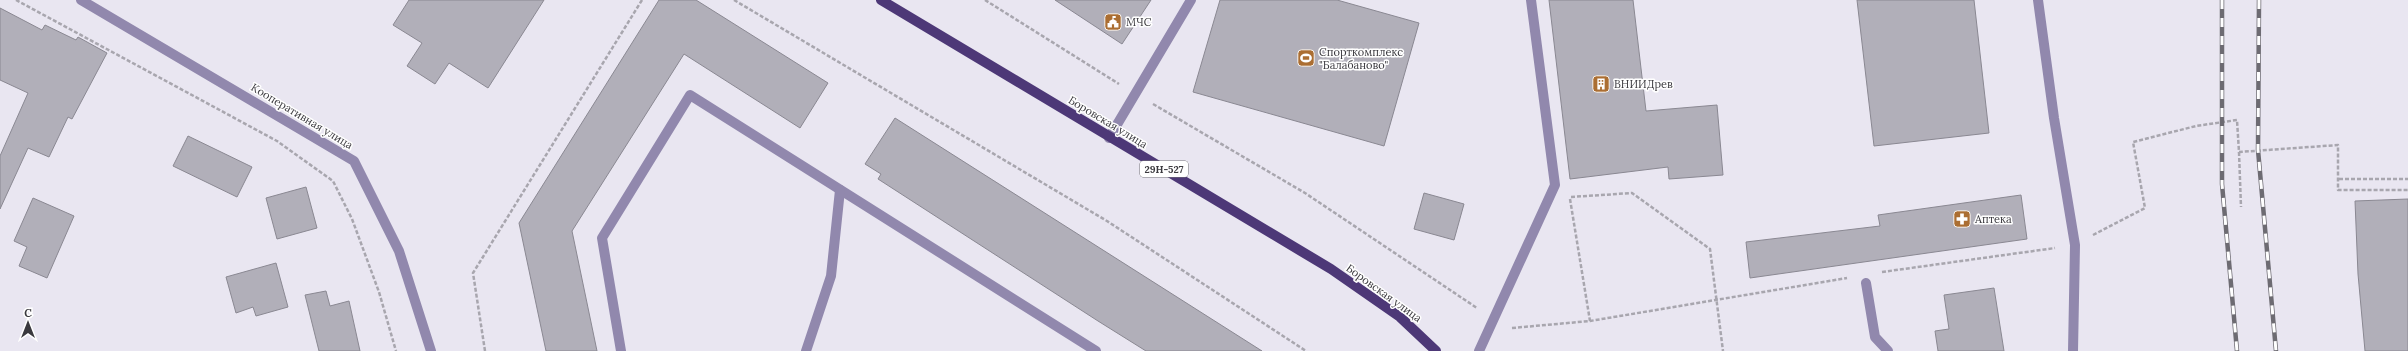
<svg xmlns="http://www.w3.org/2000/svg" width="2408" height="351" font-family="Lora,serif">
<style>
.building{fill:#b1afb9;stroke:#8a8892}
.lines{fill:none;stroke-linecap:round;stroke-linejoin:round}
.path{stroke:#a8a6ae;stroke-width:2.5;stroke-dasharray:4 2;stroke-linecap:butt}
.minor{stroke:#9188ad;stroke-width:10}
.major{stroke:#4d3877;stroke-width:10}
.rail-casing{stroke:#6d6b72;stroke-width:4.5}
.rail{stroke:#fff;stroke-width:3;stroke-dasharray:9;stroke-linecap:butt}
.labels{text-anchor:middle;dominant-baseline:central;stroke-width:3;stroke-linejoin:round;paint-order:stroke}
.shield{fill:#fff;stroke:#757478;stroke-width:1}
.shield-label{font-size:10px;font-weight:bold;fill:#3a393e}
.poi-label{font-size:11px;fill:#3a393e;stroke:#fff;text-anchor:start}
.street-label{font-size:11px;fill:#3a393e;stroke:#fff}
</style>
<rect width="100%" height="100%" fill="#e9e6f1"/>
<g class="building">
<polygon points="409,0 544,0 488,88 449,63 435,84 407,66 422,43 393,25"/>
<polygon points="659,0 696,0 828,83 800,128 684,54 572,231 597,351 546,351 519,223"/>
<polygon points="1055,0 1151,0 1122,44"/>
<polygon points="1220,0 1337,0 1419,23 1384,146 1193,92"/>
<polygon points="1549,0 1633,0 1646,111 1717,105 1723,175 1669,179 1668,167 1570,179"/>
<polygon points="1857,0 1974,0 1989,133 1874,146"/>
<polygon points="0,8 42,30 45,25 76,40 78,37 107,53 72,119 68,117 49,157 28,148 0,209 0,156 28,93 0,80"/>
<polygon points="895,118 1262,351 1146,351 1098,321 878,179 881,174 865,164"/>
<polygon points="188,136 252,167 237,197 173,166"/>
<polygon points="306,187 317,228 277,239 266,198"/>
<polygon points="1424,193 1464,204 1454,240 1414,229"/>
<polygon points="2021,195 2027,239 1750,278 1746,242 1880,226 1878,215"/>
<polygon points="33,198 74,216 47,278 19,266 27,247 14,241"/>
<polygon points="2408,199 2408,351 2365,351 2358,274 2355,201"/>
<polygon points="276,263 288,307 256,316 253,307 236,313 226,277"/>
<polygon points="1994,288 2004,351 1938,351 1935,331 1949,329 1944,295"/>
<polygon points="326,291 330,306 349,301 360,351 319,351 305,295"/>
</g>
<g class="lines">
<g class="path">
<polyline points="16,0 277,141 333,181 352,219 379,292 396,351"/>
<polyline points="734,0 1107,221 1306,351"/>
<polyline points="985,0 1119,84"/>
<polyline points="1153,104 1305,193 1477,308"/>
<polyline points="2239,152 2241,207"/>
<polyline points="2339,179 2408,179"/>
<polyline points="1571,197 1632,193 1710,249 1723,351"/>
<polyline points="1570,199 1590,321"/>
<polyline points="2093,235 2145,208 2133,142 2196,126 2237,120 2239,152 2338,145 2338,190 2408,190"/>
<polyline points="1882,272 2055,248"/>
<polyline points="1512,328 1590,321 1847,278"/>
<polyline points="485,351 473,273 642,0"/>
</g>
<g class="minor">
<polyline points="81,0 354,161 399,251 431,351"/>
<polyline points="2038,0 2054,118 2075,245 2073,351"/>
<polyline points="1109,138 1191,0"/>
<polyline points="1866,283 1875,337 1888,351"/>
<polyline points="621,351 602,238 690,95 1096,351"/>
<polyline points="806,351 831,276 840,190"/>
<polyline points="1479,351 1555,185 1531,0"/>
</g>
<polyline class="major" points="881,0 1331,269 1400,317 1436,351"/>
<defs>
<g id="rail">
<polyline points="2222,0 2222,184 2237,351"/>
<polyline points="2259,0 2258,150 2276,351"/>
</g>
</defs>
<use href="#rail" class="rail-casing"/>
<use href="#rail" class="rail"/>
</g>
<defs>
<symbol id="civic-square" viewBox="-11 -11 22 22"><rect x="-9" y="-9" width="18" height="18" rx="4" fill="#ab6e32" stroke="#fff"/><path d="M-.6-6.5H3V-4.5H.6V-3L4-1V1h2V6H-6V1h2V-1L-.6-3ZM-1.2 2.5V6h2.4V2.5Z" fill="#fff"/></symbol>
<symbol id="stadium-square" viewBox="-11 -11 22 22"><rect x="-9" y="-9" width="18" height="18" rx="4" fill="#ab6e32" stroke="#fff"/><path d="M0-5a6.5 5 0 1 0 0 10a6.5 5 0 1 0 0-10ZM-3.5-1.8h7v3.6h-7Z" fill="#fff"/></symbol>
<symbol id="building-square" viewBox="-11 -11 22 22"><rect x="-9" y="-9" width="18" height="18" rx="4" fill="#ab6e32" stroke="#fff"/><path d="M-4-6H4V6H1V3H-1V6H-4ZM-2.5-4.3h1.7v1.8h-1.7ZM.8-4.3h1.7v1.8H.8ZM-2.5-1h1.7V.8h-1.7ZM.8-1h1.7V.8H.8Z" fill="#fff"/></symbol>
<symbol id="pharmacy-square" viewBox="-11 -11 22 22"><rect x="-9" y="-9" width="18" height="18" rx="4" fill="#ab6e32" stroke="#fff"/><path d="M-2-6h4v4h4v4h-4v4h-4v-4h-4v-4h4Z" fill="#fff"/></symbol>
</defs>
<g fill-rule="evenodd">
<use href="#civic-square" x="1103" y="12" width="20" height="20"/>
<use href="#stadium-square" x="1296" y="48" width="20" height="20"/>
<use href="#building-square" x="1591" y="74" width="20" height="20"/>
<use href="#pharmacy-square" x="1952" y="209" width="20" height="20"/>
</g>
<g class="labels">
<rect class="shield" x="1140" y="161" width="48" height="16" rx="3"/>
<g class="shield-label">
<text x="1164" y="169">29Н-527</text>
</g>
<g class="poi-label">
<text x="1126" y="22">МЧС</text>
<text x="1319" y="52">Спорткомплекс<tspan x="1319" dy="13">"Балабаново"</tspan></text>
<text x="1614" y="84">ВНИИДрев</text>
<text x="1975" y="219">Аптека</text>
</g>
<g class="street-label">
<text transform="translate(302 116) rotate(31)">Кооперативная улица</text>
<text transform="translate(1108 122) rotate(31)">Боровская улица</text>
<text transform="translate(1384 293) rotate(36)">Боровская улица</text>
</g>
</g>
<g transform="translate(28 323)" stroke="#ffffff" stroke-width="3" paint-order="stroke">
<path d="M0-3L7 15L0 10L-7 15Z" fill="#3a393e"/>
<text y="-6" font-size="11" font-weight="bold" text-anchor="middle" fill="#3a393e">С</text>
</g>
</svg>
